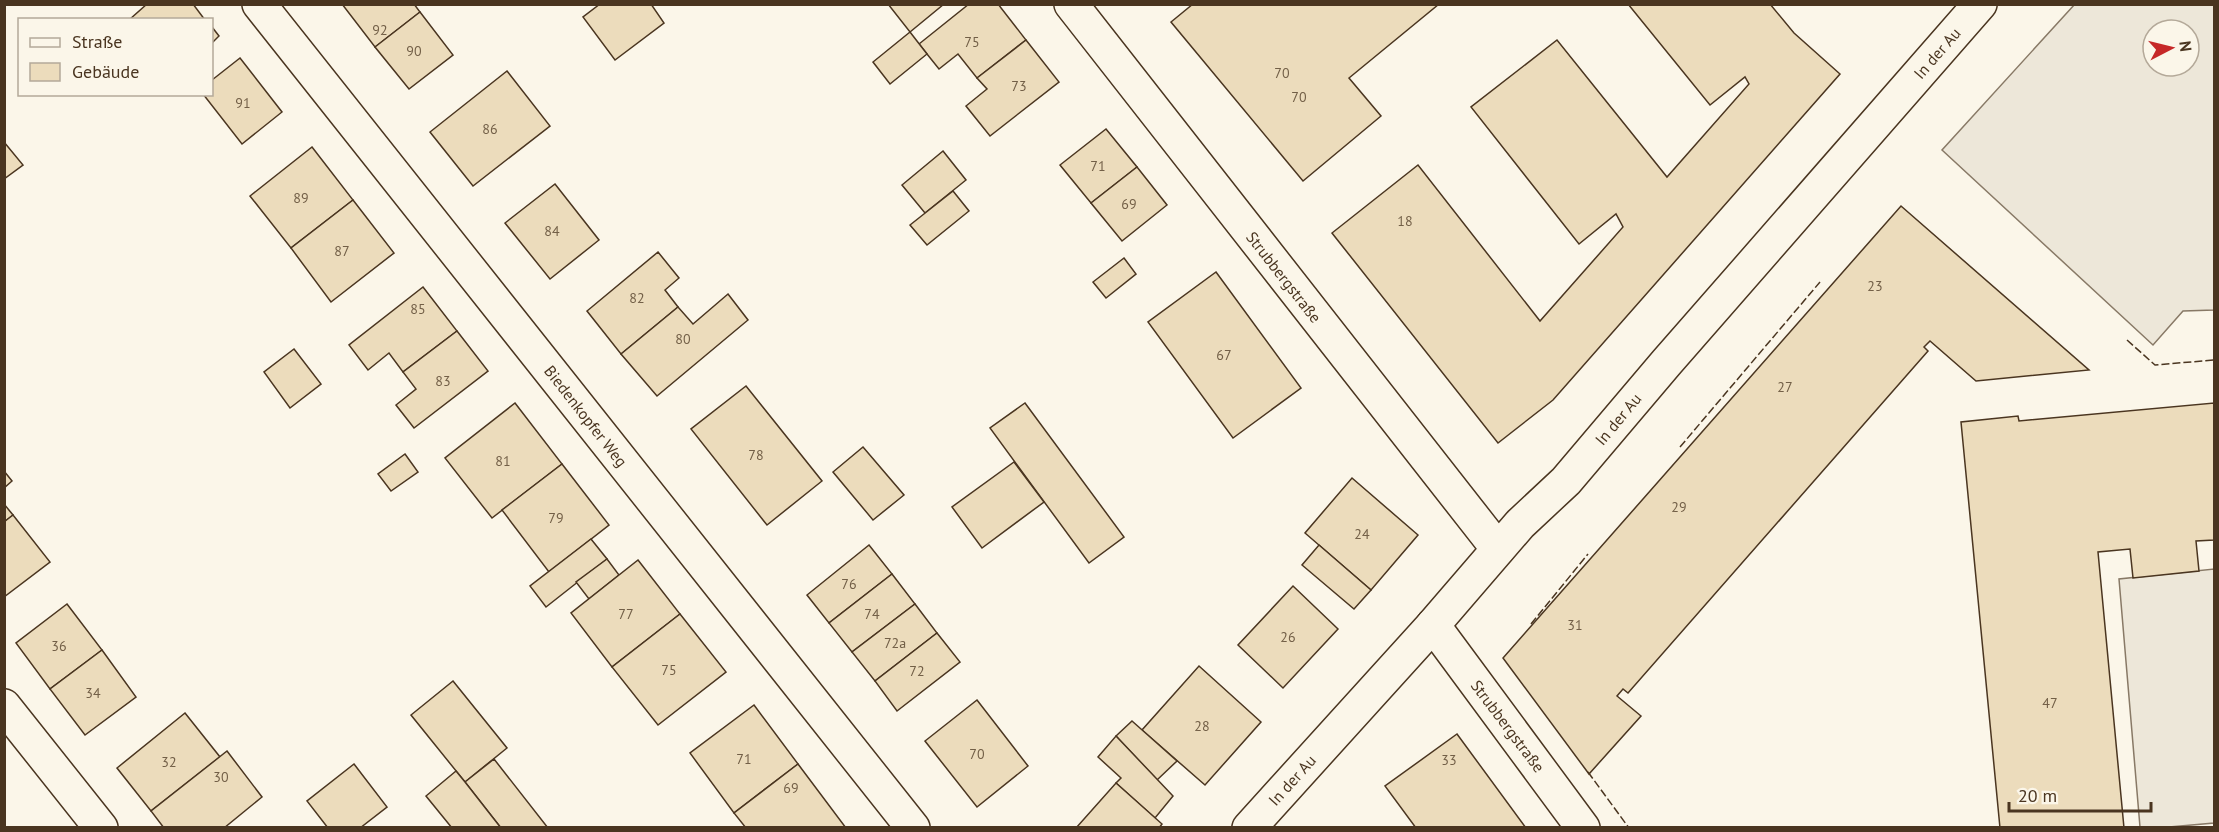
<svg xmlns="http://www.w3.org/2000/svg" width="2219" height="832" font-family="'PT Sans',sans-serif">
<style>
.parking{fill:#ede7d9;stroke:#887966;stroke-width:1.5;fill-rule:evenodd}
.building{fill:#ecdcbc;stroke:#4a3520;stroke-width:1.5}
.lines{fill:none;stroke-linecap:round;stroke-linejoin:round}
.street-casing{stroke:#4a3520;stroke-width:36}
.street{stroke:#fbf6e9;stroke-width:33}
.fence{stroke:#4a3520;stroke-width:1.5;stroke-dasharray:8 3;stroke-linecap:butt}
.labels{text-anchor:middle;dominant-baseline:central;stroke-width:4.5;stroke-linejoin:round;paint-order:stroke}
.number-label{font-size:14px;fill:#725f47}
.street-label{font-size:16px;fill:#4a3520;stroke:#fbf6e9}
</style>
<rect width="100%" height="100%" fill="#fbf6e9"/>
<g class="parking">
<path d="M2075,4L2214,5V310L2183,311L2153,345L1942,150ZM2153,30H2189V66H2153Z"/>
<polygon points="2214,569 2214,823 2169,827 2140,827 2119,579"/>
</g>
<g class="building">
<polygon points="147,4 193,4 205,20 129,20"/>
<polygon points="342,4 414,4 420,12 375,47"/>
<polygon points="600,4 651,4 664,23 615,60 583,17"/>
<polygon points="888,4 944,4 910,32"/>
<polygon points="969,4 998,4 1026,40 977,78 958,54 939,69 919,44"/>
<polygon points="1193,4 1289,5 1439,4 1349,78 1381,116 1303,181 1171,22"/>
<polygon points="1628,4 1770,4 1794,33 1840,74 1553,400 1498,443 1332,233 1418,165 1540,321 1623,227 1616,214 1579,244 1471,107 1557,40 1667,177 1749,84 1745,77 1710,105"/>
<polygon points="420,12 453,55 409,89 375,47"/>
<polygon points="212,27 219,36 212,43"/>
<polygon points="910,32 927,54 890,84 873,62"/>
<polygon points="1026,40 1059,82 990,136 966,106 987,89 977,78"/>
<polygon points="240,58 282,112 242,144 203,94 212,94 212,80"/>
<polygon points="507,71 550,126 473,186 430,132"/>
<polygon points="1106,129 1137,167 1091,203 1060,165"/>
<polygon points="4,142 23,165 4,179"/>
<polygon points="312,147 353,200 291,248 250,196"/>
<polygon points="943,151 966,180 925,213 902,185"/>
<polygon points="1137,167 1167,205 1122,241 1091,203"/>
<polygon points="555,184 599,240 550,279 505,223"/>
<polygon points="953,191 969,211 927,245 910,225"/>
<polygon points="353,200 394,253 331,302 291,248"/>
<polygon points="1901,206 2089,370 1976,381 1930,341 1924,347 1928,351 1628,693 1623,689 1617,696 1641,716 1589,774 1503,658"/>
<polygon points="658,252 679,278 665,290 678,307 621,354 587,311"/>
<polygon points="1124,258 1136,274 1106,298 1093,282"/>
<polygon points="1216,272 1301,388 1233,438 1148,322"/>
<polygon points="423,287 457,331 403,372 389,353 368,370 349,345"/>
<polygon points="728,294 748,320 657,396 621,354 678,307 693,324"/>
<polygon points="457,331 488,371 414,428 396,405 416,389 403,372"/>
<polygon points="294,349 321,384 290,408 264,372"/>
<polygon points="746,386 822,481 767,525 691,429"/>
<polygon points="515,403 562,464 492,518 445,458"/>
<polygon points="1025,403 1124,537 1089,563 990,428"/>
<polygon points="2214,403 2214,540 2196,541 2199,571 2133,578 2130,549 2098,552 2124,828 2000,828 1961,422 2018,416 2019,421"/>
<polygon points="863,447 904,495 873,520 833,472"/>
<polygon points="405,454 418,472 391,491 378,474"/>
<polygon points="1014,462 1044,502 982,548 952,507"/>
<polygon points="562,464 609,525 549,572 502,510"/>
<polygon points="4,471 12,481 4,488"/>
<polygon points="1352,478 1418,535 1371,590 1305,533"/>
<polygon points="4,504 13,515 4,522"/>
<polygon points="13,515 50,562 4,597 4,522"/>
<polygon points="591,539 607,559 546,607 530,586"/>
<polygon points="869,545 892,574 829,623 807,595"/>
<polygon points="1319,545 1371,590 1354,609 1302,565"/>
<polygon points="607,559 619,575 589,599 576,582"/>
<polygon points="638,560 680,614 612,667 571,613"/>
<polygon points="892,574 915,604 852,652 829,623"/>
<polygon points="1293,586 1338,629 1283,688 1238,645"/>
<polygon points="67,604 102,650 50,689 16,643"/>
<polygon points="915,604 937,633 875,681 852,652"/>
<polygon points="680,614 726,672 658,725 612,667"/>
<polygon points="937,633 960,662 897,711 875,681"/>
<polygon points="102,650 136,697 85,735 50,689"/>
<polygon points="1199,666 1261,722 1205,785 1142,730"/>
<polygon points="453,681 507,748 465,782 411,715"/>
<polygon points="977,700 1028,766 977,807 925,741"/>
<polygon points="754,705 798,764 734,813 690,753"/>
<polygon points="185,713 220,757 151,811 117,768"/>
<polygon points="1132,721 1177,761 1157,780 1116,736"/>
<polygon points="1457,734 1526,828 1416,828 1385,786"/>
<polygon points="1116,736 1173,796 1155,818 1116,783 1121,778 1098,757"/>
<polygon points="227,751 262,797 224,828 164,828 151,811"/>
<polygon points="494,759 548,828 501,828 465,782"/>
<polygon points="354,764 387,807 360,828 328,828 307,801"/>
<polygon points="798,764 846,828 746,828 734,813"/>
<polygon points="456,771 465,782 501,828 452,828 426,796"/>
<polygon points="1116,783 1162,824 1159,828 1076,828"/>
</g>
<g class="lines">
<defs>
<g id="street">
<polyline points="259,4 913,828"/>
<polyline points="1071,4 1498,549"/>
<polyline points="1433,625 1583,828"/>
<polyline points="4,706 101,828"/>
<polyline points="1249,828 1433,625 1520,524 1566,481 1666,363 1980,4"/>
</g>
</defs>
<use href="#street" class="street-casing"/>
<use href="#street" class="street"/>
<g class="fence">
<polyline points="2127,340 2155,365 2214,360"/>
<polyline points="1680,447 1820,282"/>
<polyline points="1531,624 1588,554"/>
<polyline points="1588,772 1629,828"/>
</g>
</g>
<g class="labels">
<g class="number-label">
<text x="380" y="30">92</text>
<text x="972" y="42">75</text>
<text x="414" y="51">90</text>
<text x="1282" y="73">70</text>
<text x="1019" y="86">73</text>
<text x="1299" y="97">70</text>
<text x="243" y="103">91</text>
<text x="490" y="129">86</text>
<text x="1098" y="166">71</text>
<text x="301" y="198">89</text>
<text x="1129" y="204">69</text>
<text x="1405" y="221">18</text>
<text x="552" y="231">84</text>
<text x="342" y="251">87</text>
<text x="1875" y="286">23</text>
<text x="637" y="298">82</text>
<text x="418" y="309">85</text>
<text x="683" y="339">80</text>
<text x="1224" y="355">67</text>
<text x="443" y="381">83</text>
<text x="1785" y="387">27</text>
<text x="756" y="455">78</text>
<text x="503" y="461">81</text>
<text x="1679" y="507">29</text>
<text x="556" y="518">79</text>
<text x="1362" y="534">24</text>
<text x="849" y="584">76</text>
<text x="626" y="614">77</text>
<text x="872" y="614">74</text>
<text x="1575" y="625">31</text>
<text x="1288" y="637">26</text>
<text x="895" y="643">72a</text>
<text x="59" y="646">36</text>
<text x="669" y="670">75</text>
<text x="917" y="671">72</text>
<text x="93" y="693">34</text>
<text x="2050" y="703">47</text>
<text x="1202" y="726">28</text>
<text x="977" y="754">70</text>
<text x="744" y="759">71</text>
<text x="1449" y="760">33</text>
<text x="169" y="762">32</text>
<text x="221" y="777">30</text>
<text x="791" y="788">69</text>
</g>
<g class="street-label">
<text transform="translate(1937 53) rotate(-49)">In der Au</text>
<text transform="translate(1284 277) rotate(52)">Strubbergstraße</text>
<text transform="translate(586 416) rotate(52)">Biedenkopfer Weg</text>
<text transform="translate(1618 419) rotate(-50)">In der Au</text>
<text transform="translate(1508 726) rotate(53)">Strubbergstraße</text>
<text transform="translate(1292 780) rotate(-48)">In der Au</text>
</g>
</g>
<rect width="2219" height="832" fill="none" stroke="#4a3520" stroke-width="12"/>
<rect x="18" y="18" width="195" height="78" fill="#fbf6e9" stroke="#b4a999" stroke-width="1.5"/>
<rect x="30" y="38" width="30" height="9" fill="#fbf6e9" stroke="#b4a999" stroke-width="1.5"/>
<text x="72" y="48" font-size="18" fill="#4a3520">Straße</text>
<rect x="30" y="63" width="30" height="18" fill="#ecdcbc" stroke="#b4a999" stroke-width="1.5"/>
<text x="72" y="78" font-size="18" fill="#4a3520">Gebäude</text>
<g transform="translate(2171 48) rotate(83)"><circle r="28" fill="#fbf6e9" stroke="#b4a999" stroke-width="1.5"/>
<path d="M0-4.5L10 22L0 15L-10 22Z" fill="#c62828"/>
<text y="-9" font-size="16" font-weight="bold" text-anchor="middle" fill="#4a3520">N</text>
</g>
<path d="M2009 802v9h142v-9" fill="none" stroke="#4a3520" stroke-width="3"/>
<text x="2018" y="802" font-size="18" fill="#4a3520" stroke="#fbf6e9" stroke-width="4.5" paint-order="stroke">20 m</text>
</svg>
